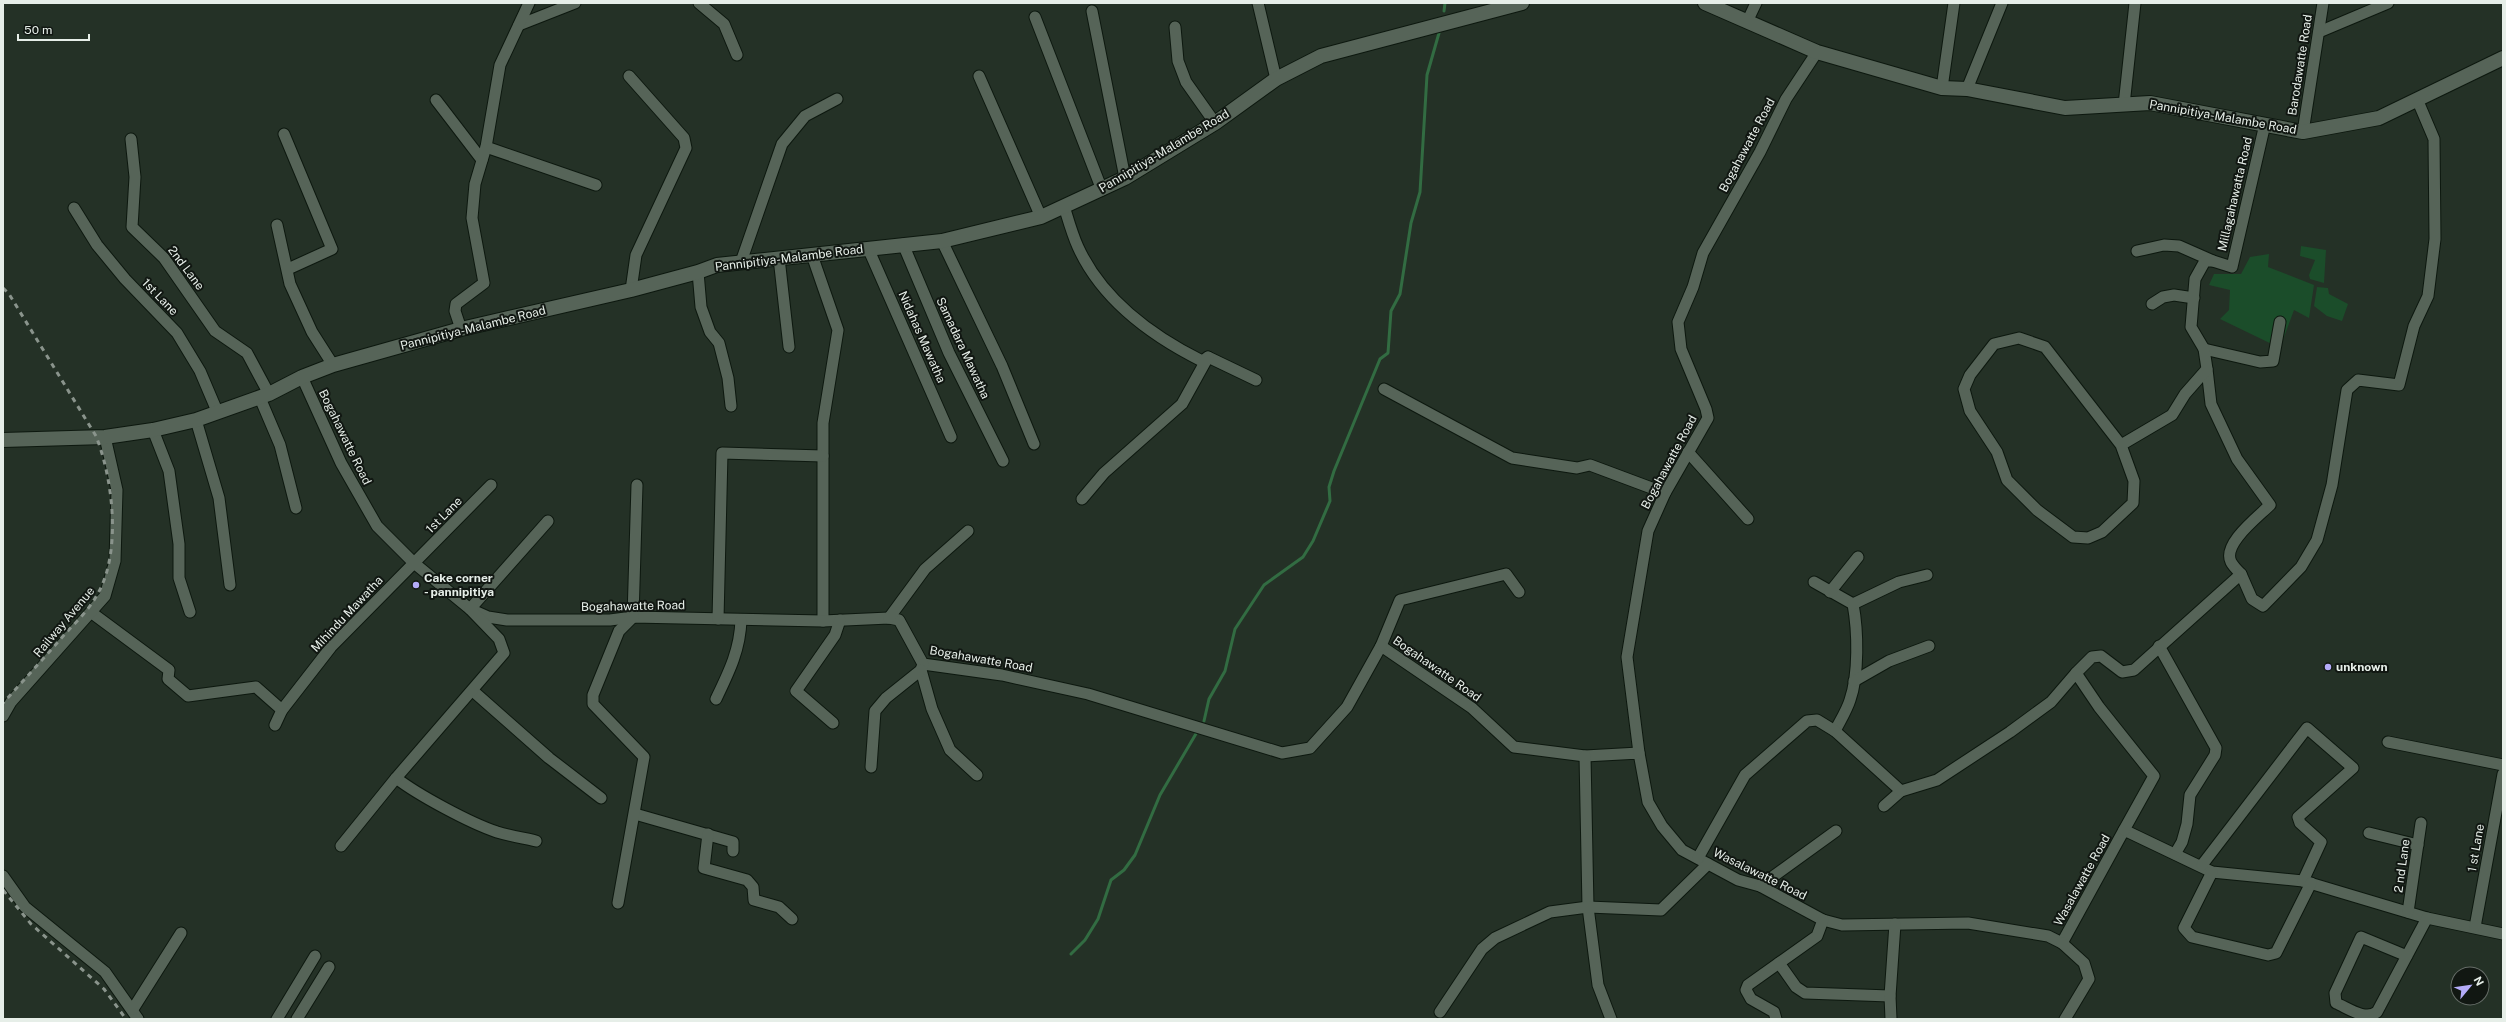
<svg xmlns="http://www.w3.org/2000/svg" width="2506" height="1022" font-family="'Public Sans',sans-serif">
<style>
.green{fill:#1b4d2a}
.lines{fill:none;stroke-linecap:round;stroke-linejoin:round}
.stream{stroke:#326c42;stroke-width:3}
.minor-casing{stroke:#0d180f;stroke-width:13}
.tertiary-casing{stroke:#0d180f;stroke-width:16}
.minor{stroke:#566458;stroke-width:11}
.tertiary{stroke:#566458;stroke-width:14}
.rail{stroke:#8a948c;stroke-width:3;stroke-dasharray:5 5;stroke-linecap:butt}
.poi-dot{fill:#b4acf9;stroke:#111712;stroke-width:1.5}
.labels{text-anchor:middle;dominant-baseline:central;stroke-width:4;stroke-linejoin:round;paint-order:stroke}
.street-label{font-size:12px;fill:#e6eee8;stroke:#111712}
.poi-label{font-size:12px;font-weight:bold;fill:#e6eee8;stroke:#111712;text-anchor:start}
</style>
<rect width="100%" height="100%" fill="#243126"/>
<g class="green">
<polygon points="2301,246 2326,250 2324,283 2310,279 2309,275 2315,260 2300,256"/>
<polygon points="2269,254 2268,267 2314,285 2309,318 2294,310 2280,348 2220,319 2229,310 2230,290 2209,285 2214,274 2241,274 2250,257"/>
<polygon points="2317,287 2328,288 2329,294 2348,304 2342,321 2327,316 2314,306"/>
</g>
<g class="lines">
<g class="stream">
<polyline points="1444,11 1445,3"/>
<polyline points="1204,721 1209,699 1225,671 1235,629 1264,585 1303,557 1313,541 1330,501 1329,487 1334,471 1380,359 1388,353 1391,311 1400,294 1411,223 1420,192 1427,75 1439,33"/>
<polyline points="1071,954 1085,940 1098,919 1111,880 1124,870 1135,855 1160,795 1197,732"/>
</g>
<defs>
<g id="minor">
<polyline points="699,3 724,24 737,55"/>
<polyline points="1258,3 1276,79"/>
<polyline points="1092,11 1125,178"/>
<polyline points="1035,17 1102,190"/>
<polyline points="1747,22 1756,3"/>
<polyline points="519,25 575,3"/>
<polyline points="1175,27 1178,61 1186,82 1215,123"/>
<polyline points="2319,32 2388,3"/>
<polyline points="629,76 684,138 686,148 636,255 631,290"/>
<polyline points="979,76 1041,217"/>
<polyline points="1942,88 1954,3"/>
<polyline points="1967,89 2002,3"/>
<polyline points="436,100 482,160"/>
<polyline points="2124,105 2135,3"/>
<polyline points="2303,132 2323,3"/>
<polyline points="284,134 332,249 288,269"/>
<polyline points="131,139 135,177 132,227 164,258 215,331 247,353 269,394"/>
<polyline points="486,147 596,185"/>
<path d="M1064,206C1068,219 1072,234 1078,247C1102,300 1152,336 1202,361L1208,357L1256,380"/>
<polyline points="74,208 97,245 125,279 177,333 200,371 217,411"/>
<polyline points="277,225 290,284 312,332 333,365"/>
<polyline points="942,241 1002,366 1034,444"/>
<polyline points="903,244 949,353 1003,461"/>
<polyline points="868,248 951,437"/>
<polyline points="2137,251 2164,245 2179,246 2213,261"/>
<polyline points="812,255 838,330 823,423 823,621"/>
<polyline points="779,258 789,347"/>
<polyline points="741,262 782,144 805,116 837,99"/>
<polyline points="698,272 701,307 710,332 719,343 728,378 731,406"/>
<polyline points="2152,304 2163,297 2174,295 2194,298"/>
<polyline points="461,329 455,311 456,304 484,283 472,218 475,184 486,147 500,65 529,3"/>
<polyline points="2204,349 2260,362 2273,361 2280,322"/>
<path d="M2207,369L2211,404L2237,459L2270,505C2258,517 2222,544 2231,562C2233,566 2238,571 2241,574"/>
<polyline points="302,377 341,463 377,526 414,563 470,609 488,617 507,620 610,620 633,617 823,621 889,618 899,620 923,664 1002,675 1088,694 1282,753 1310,748 1347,707 1381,646 1472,708 1514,747 1585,756 1639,753 1648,802 1662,826 1682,850 1738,880 1760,886 1823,920 1842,925 1968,923 2048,936 2062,943 2124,830 2212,872 2303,881 2427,918 2503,934"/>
<polyline points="1384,389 1512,458 1577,468 1590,465 1665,493"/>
<polyline points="260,398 280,445 296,508"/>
<polyline points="196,420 219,498 230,585"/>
<polyline points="153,430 169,471 179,544 179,578 190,612"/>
<polyline points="2121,445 2134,481 2133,503 2102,532 2088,538 2073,537 2037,510 2007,480 1997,452 1970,411 1964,389 1970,375 1994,344 2019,338 2045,347 2121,445 2172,415 2185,394 2207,369 2204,349 2191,327 2195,279 2205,261 2213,261 2232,267 2265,124"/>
<polyline points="1688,452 1748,519"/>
<polyline points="1082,499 1104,473 1182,404 1208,357"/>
<path d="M1814,582L1853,604C1858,631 1859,674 1850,700C1847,710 1840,721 1835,731"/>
<polyline points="1830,592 1858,557"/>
<polyline points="1853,604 1899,582 1927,575"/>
<polyline points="92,613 169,670 168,679 188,696 256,687 282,710"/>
<polyline points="889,618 925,569 968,531"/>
<polyline points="718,619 722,453 823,456"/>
<polyline points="1381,646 1400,600 1506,574 1519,592"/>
<polyline points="2159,646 2216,748 2215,755 2190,795 2187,824 2182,842 2175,854"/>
<polyline points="923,664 921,670 932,709 950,750 977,775"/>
<polyline points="2076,673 2092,657 2101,656 2122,672 2134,670 2241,574 2252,599 2263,606 2301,567 2317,540 2332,485 2347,390 2358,380 2399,385 2414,326 2428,296 2435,239 2434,139 2417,99"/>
<polyline points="1854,681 1889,661 1929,646"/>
<polyline points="473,691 549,758 601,798"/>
<path d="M716,699C729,672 740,650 741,620"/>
<polyline points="3,716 11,702 105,596 115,561 117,490 105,437"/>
<polyline points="833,723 796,691 835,635 840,620"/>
<polyline points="275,725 282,710 331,647 491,485"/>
<polyline points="2388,742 2503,765"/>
<polyline points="1639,753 1627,657 1648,531 1665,493 1708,418 1706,409 1681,349 1678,322 1693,287 1703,253 1760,152 1786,99 1817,52"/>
<polyline points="1585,756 1588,907 1598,985 1611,1019"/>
<polyline points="871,767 875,711 886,698 921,670"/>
<path d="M396,778C418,795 470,823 497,832C510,836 523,838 536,841"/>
<polyline points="1884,806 1901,791 1937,780 2010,732 2051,702 2076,673 2099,707 2154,776 2124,830"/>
<polyline points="635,814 733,842 733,851"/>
<polyline points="2369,833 2418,845"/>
<polyline points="708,834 704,868 747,880 753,887 754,900 779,907 792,919"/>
<polyline points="341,846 396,778 504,653 499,639 470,609 548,521"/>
<polyline points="1698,858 1745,775 1807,721 1817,720 1835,731 1901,791"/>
<polyline points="2202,865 2307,728 2353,768 2298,817 2300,823 2321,842 2303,881"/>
<polyline points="2212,872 2184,928 2192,937 2268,955 2276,953 2311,883"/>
<polyline points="3,876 25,907 105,972 138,1019"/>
<polyline points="1760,886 1836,831"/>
<polyline points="618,903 644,757 593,704 593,695 619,631 633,617 637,485"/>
<polyline points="2408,912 2421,823"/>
<polyline points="2475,927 2503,774"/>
<polyline points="2062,943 2084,963 2089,979 2065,1019"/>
<path d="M2407,956L2361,937L2335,993L2336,1003C2348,1008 2365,1021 2377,1012L2427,918"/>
<polyline points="1779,963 1796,987 1805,993 1890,996"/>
<polyline points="133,1009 181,933"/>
<polyline points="1440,1012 1482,949 1495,938 1550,912 1588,907 1661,910 1708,864"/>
<polyline points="277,1019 315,956"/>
<polyline points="297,1019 329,967"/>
<polyline points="1776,1019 1774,1012 1751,999 1746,990 1748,985 1817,936 1823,920"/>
<polyline points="1891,1019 1890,996 1895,924"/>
</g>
<g id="tertiary">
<polyline points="1705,3 1817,52 1942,88 1967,89 2065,108 2150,103 2303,132 2379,118 2503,58"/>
<polyline points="3,440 105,437 153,430 196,420 269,394 302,377 333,365 461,329 631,290 698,272 717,265 942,241 1041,217 1125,178 1215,123 1276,79 1321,56 1522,3"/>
</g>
</defs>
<use href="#minor" class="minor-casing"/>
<use href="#tertiary" class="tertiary-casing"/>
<use href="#minor" class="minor"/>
<use href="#tertiary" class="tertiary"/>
<g class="rail">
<path d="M3,288L9,294L96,436C113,479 122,553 97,595C89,610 75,623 64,635C44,658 24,680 3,703"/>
<polyline points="3,890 31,924 104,989 126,1019"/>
</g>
</g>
<g class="poi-dot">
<circle cx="416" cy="585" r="4"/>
<circle cx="2328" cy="667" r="4"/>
</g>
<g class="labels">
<g class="street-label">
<text transform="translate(2300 65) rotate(-81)">Barodawatte Road</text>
<text transform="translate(2223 117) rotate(10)">Pannipitiya-Malambe Road</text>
<text transform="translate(1747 145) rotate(-62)">Bogahawatte Road</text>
<text transform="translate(1164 151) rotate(-31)">Pannipitiya-Malambe Road</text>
<text transform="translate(2235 194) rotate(-77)">Millagahawatta Road</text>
<text transform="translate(789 258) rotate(-7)">Pannipitiya-Malambe Road</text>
<text transform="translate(186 268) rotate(53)">2nd Lane</text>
<text transform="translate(160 297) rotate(46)">1st Lane</text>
<text transform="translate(473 328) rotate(-14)">Pannipitiya-Malambe Road</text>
<text transform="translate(922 337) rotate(66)">Nidahas Mawatha</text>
<text transform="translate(963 348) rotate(65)">Samadara Mawatha</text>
<text transform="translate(345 437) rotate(64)">Bogahawatte Road</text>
<text transform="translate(1669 462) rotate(-62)">Bogahawatte Road</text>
<text transform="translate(444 515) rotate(-45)">1st Lane</text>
<text transform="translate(633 606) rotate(-1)">Bogahawatte Road</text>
<text transform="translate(347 614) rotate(-47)">Mihindu Mawatha</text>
<text transform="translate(64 622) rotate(-50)">Railway Avenue</text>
<text transform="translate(981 659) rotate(10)">Bogahawatte Road</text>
<text transform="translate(1437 669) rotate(35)">Bogahawatte Road</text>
<text transform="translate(2476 848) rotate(-80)">1 st Lane</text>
<text transform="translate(2402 866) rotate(-82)">2 nd Lane</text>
<text transform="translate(1760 874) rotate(26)">Wasalawatte Road</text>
<text transform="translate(2082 880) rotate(-61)">Wasalawatte Road</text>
</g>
<g class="poi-label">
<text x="424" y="578">Cake corner<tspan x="424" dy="14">- pannipitiya</tspan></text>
<text x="2336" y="667">unknown</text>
</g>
</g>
<rect width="2506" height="1022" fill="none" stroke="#e6eee8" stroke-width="8"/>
<g transform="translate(2470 986) rotate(61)"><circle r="19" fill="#111712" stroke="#666d68"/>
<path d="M0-3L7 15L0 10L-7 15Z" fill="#b4acf9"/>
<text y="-6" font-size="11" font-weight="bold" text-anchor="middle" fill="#e6eee8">N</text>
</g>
<path d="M18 34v6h71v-6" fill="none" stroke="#e6eee8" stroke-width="2"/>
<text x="24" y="34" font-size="12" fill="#e6eee8" stroke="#111712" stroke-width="3" paint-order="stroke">50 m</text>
</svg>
